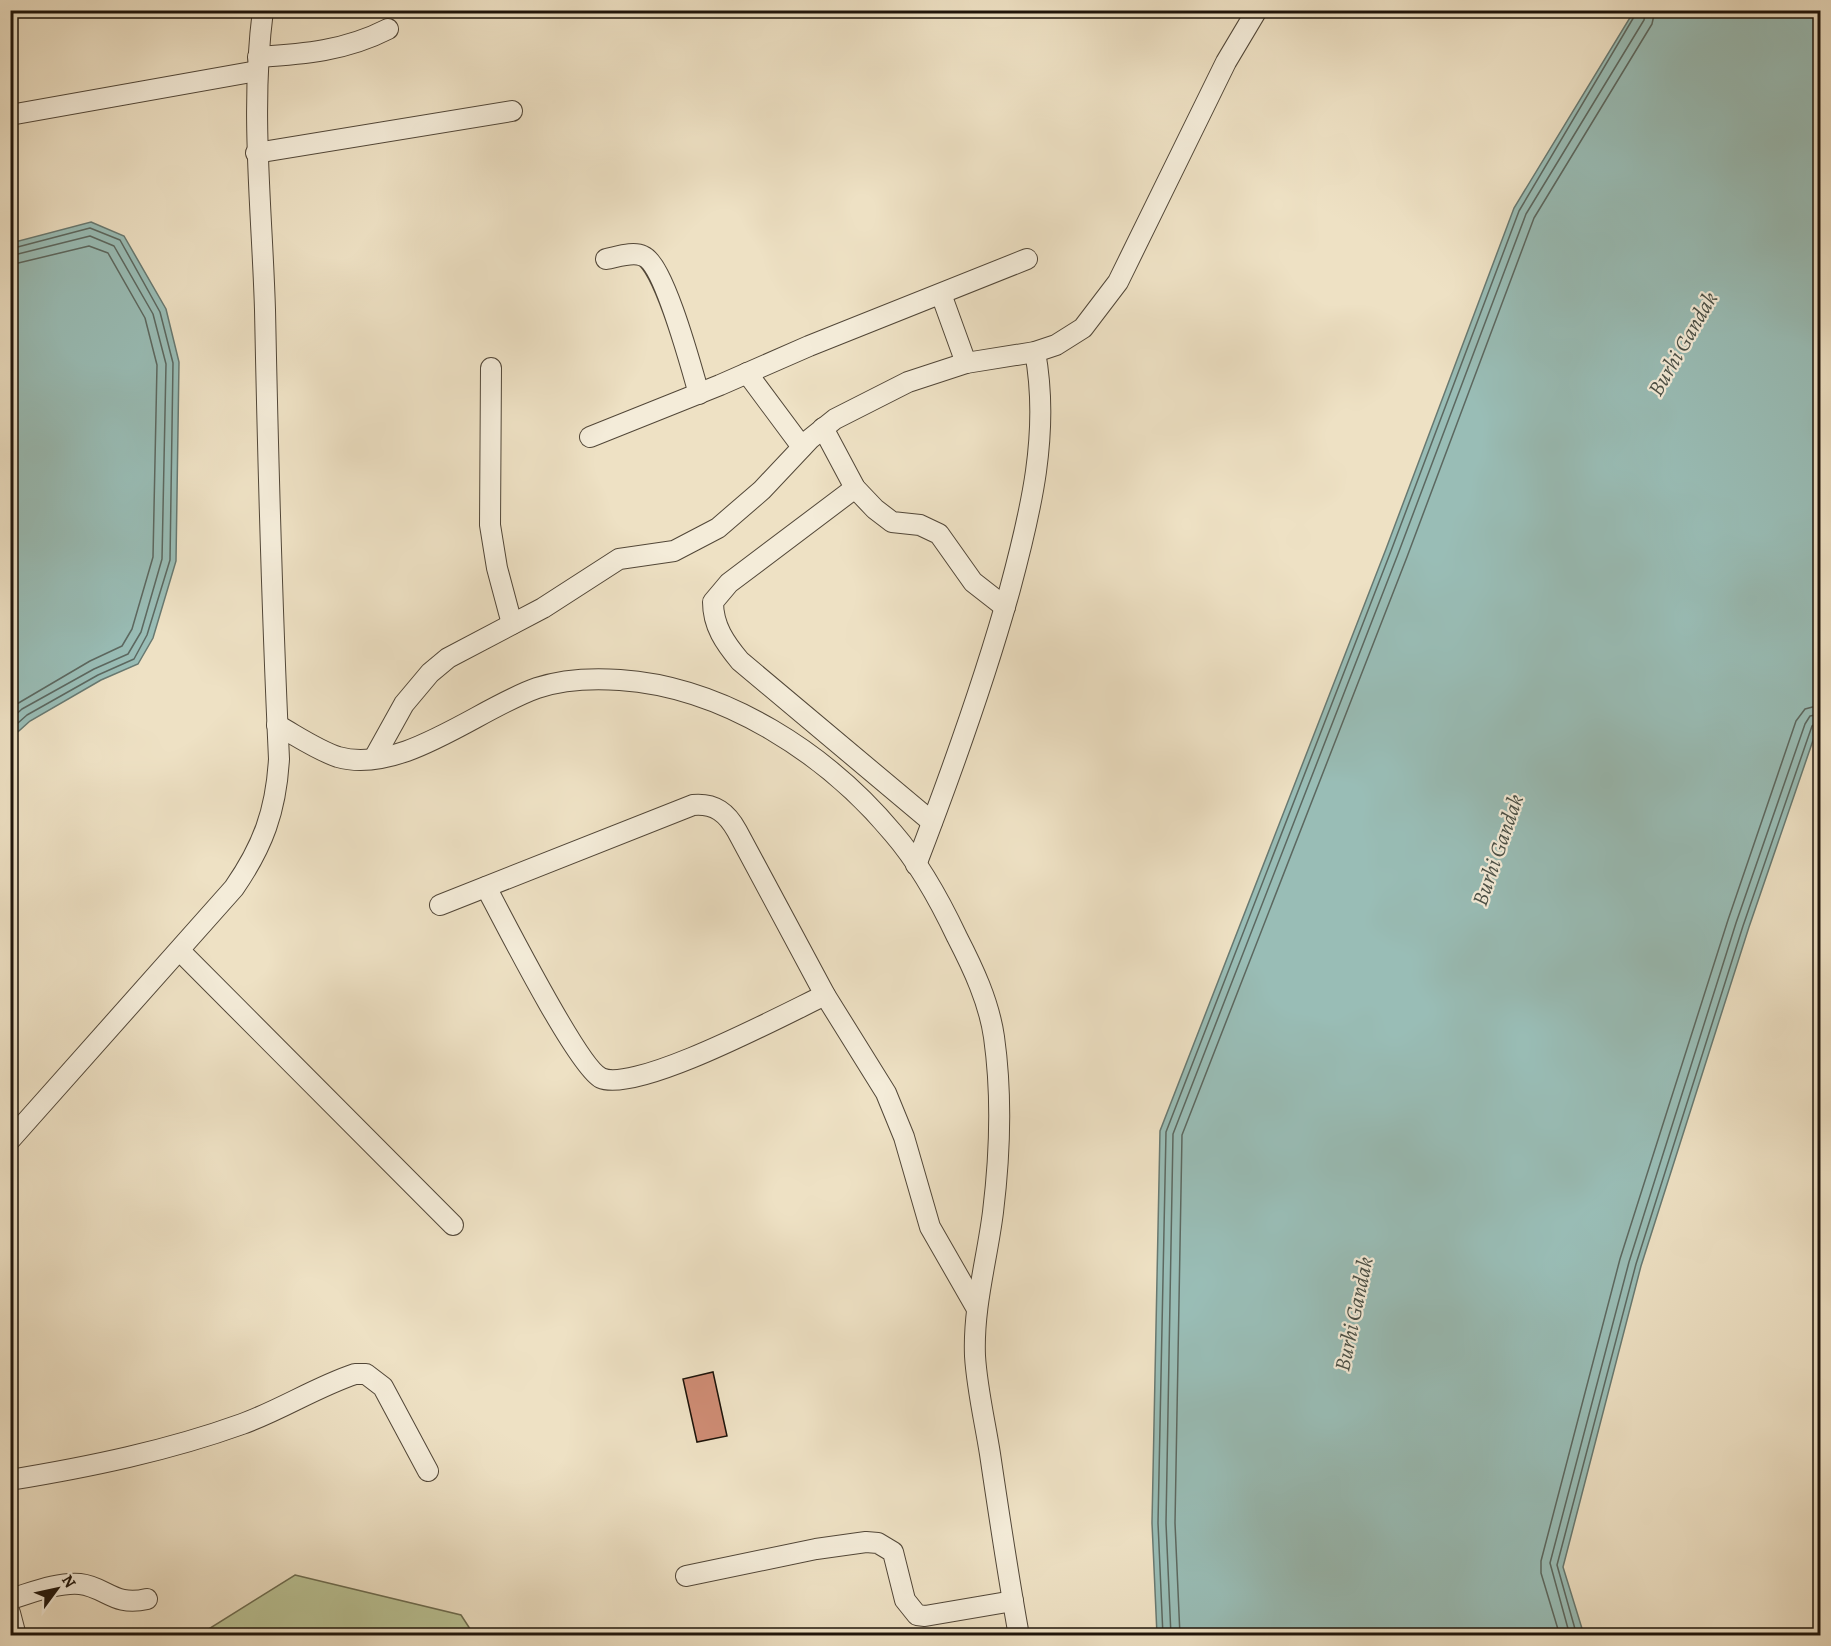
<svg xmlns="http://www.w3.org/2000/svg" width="1831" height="1646" font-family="Alegreya,serif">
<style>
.garden{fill:#b9c294;stroke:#6c6b4f;stroke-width:1.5}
.water{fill:#99bdb6;stroke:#687971;stroke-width:1.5}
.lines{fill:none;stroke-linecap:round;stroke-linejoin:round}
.shore{stroke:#5c6860;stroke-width:1.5}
.building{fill:#ce8c74;stroke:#1e140a;stroke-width:1.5}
.minor-casing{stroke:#524738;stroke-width:22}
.minor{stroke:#f4ecd9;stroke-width:20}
.labels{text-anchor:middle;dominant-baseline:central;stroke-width:4.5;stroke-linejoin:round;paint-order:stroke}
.water-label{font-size:22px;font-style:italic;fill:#494f46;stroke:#f4ecd9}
</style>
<rect width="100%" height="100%" fill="#eee1c4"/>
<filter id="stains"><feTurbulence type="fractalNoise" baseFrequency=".00333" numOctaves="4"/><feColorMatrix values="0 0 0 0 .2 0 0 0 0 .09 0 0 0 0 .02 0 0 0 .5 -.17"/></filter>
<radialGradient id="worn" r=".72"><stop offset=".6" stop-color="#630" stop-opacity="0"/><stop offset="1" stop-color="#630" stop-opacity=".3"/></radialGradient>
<polygon class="garden" points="295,1575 461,1615 474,1635 199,1635"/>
<g class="water">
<polygon points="1634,11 1820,11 1820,720 1749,927 1641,1266 1563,1567 1584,1635 1157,1635 1152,1523 1160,1131 1386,549 1514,208"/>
<polygon points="91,222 124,236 166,309 179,362 176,561 153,638 138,664 101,680 30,721 11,738 11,243"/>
</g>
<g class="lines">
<g class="shore">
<polyline points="10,249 90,228 120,240 160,312 173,363 170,560 147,635 134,659 98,675 27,715 10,730"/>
<polyline points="10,256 90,236 114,246 153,314 166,364 162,559 141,632 128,654 94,669 22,709 10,720"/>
<polyline points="10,265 89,246 108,253 145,318 157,365 153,557 132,629 122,646 90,661 10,708"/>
<polyline points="1163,1636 1158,1523 1166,1132 1391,551 1519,211 1638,10"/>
<polyline points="1171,1636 1166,1523 1173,1134 1398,554 1526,214 1644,20 1646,10"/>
<polyline points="1180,1636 1175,1523 1182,1135 1407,557 1534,218 1652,24 1655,10"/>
<polyline points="1560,1636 1541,1573 1541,1561 1620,1259 1728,920 1796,721 1805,709 1820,705"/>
<polyline points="1570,1636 1550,1563 1629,1262 1736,923 1805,724 1810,716 1820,714"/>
<polyline points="1577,1636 1557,1565 1636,1264 1743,926 1812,726 1820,721"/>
</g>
</g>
<polygon class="building" points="713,1372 727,1436 697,1442 683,1379"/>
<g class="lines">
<defs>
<g id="minor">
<path d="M258,57C304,54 345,51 388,29"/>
<polyline points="10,115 257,71"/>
<polyline points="256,153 512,111"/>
<path d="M606,259C617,257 633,251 643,256C664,264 692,370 699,394"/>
<polyline points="941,294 966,363"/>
<polyline points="491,368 490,525 497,568 512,624"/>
<polyline points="747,373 802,447"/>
<polyline points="823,428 855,488 875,509 892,522 920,525 939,534 973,582 1005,607"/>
<polyline points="590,437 720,385 809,346 1027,259"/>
<path d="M855,488L729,583L713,602C713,626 725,643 740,661L932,822"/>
<path d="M277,725C297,736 317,750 338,757C402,775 479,708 537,688C564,679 591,678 620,680C725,687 827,754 893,833C919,863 940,901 957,937C973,968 989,1002 994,1037C1002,1094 1000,1155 993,1212C987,1260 973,1307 975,1356C977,1389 985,1422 990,1454C999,1515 1008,1575 1019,1636"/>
<polyline points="374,758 404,704 430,673 448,658 543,608 619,559 674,551 718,528 762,490 810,439 835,419 908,382 966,363 1035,352 1056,345 1083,328 1118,282 1226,62 1257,10"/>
<path d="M916,865C951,774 984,683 1010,589C1031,511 1050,432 1035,352"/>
<path d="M486,887C503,919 578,1067 601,1078C636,1094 787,1013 825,995"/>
<path d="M440,905L693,805C715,803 727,813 737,831L825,995L886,1093L904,1137L930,1227L977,1309"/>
<polyline points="180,951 453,1225"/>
<path d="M10,1140L234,888C263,846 276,811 279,759C272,610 268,460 265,310C262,209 250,111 263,10"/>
<path d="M10,1480C89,1467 167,1451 242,1424C281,1410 316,1387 355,1374H366L383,1387L428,1471"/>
<polyline points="686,1576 816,1549 866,1542 878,1543 893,1552 905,1600 917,1615 925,1616 1013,1601"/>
<path d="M10,1599C31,1593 58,1582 80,1584C106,1587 114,1607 147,1599"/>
<polyline points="10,1613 16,1636"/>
</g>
</defs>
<use href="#minor" class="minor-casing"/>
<use href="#minor" class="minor"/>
</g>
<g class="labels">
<g class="water-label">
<text transform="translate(1683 344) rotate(-60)">Burhi Gandak</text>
<text transform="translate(1498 850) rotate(-71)">Burhi Gandak</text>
<text transform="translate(1354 1314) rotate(-78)">Burhi Gandak</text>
</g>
</g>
<rect width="1831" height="1646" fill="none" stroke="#eee1c4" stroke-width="36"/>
<rect x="12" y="12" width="1807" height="1622" fill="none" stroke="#1e140a" stroke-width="3"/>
<rect x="18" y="18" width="1795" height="1610" fill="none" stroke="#1e140a" stroke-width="1.5"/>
<g transform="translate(57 1589) rotate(57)" stroke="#f4ecd9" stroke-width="4.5" paint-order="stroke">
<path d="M0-4.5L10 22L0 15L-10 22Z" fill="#1e140a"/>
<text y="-9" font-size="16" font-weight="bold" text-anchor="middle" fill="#1e140a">N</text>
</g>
<rect width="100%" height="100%" filter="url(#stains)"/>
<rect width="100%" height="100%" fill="url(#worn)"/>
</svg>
